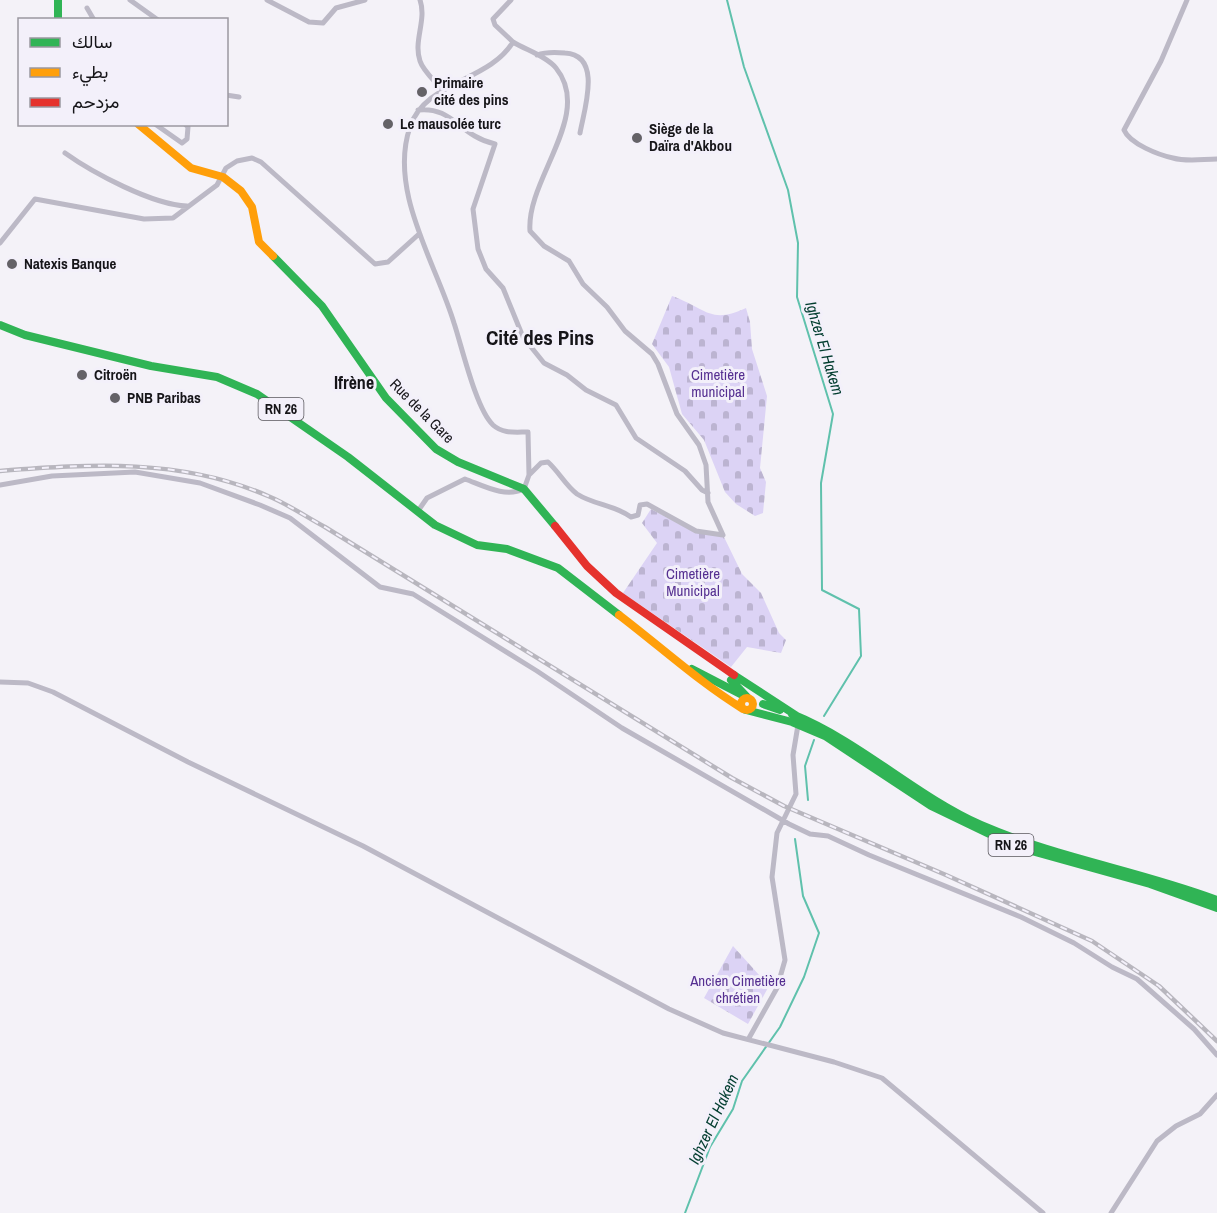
<svg xmlns="http://www.w3.org/2000/svg" width="1217" height="1213" viewBox="0 0 1217 1213" font-family="'Archivo Narrow',Vazirmatn,sans-serif">
<defs>
<pattern id="cemetery-stones" width="16" height="16" patternUnits="userSpaceOnUse" patternTransform="scale(1.5)"><rect width="16" height="16" fill="#dcd3f5"/><path d="M2 7V4a2 2 0 0 1 4 0v3zM10 15v-3a2 2 0 0 1 4 0v3z" fill="#bcb4d1"/></pattern>
</defs>
<rect width="100%" height="100%" fill="#f4f2f8"/>
<!-- cemetery -->
<path fill="url(#cemetery-stones)" d="M672,296C706,308 710,325 746,308L750,322L752,349L767,396L760,468L766,482L763,513L755,516L736,504L725,492L704,440L682,414L669,367L652,344Z
M651,509L694,532L724,537L742,574L761,593L779,633L786,640L781,653L747,647L731,667L623,593L657,543L642,523Z
M733,946L769,986L748,1024L704,998Z"/>
<g fill="none" stroke-linecap="round" stroke-linejoin="round">
<!-- stream -->
<path stroke="#5fc1ac" stroke-width="2" d="M727,0L744,67L788,190L798,243L797,297L833,414L821,483L822,590L859,609L861,656L824,716
M808,800L805,766L814,740
M685,1213L710,1147L733,1109L742,1081L780,1027L804,977L819,933L803,896L795,839"/>
<!-- street -->
<path stroke="#bcb9c6" stroke-width="5" d="M130,0L158,20
M267,0L309,22L323,23L336,8L365,0
M420,0C427,20 413,41 420,61C423,71 436,82 443,91
M1187,0L1161,61L1124,130C1130,144 1159,155 1173,158C1187,162 1203,159 1217,159
M87,8L94,20
M513,42C526,50 546,56 556,68C594,115 526,179 530,231L544,246L569,261L583,284L607,307L625,331L652,354L658,364L677,414L699,445L706,465L708,502L723,535L696,531L647,504L640,505L638,515L631,517C615,505 594,505 577,494C566,486 559,472 548,462L541,463L529,475
M537,55C545,52 555,52 565,53C603,55 584,110 580,133
M226,95L239,97
M418,110C453,106 459,136 495,144L473,209L478,249L486,269L503,288L523,337L544,363L567,375L586,390L616,405L636,438L685,471L702,490L708,493
M155,124L182,143L187,139L188,127L185,124
M65,153C93,173 153,205 187,206
M0,243L35,199L144,219L173,218L217,185L226,168L237,161L252,158L261,162L375,264L388,262L419,234
M0,485L52,476L135,472L200,483L260,505L290,518L380,587L413,594L537,671L622,728L789,824L810,834L828,836L869,855L1021,917L1074,943L1112,967L1137,979L1194,1029L1217,1055
M418,511L427,498L465,479C484,486 505,498 524,489L529,475L528,432C515,432 503,434 493,425C476,409 462,347 454,323C436,263 388,191 410,127C425,81 489,82 513,42L495,25L493,19L511,0
M0,682L28,683L53,692L188,762L363,846L669,1009L723,1033L834,1062L882,1078L1043,1213
M749,1038L777,988L785,960L772,877L777,833L796,794L793,755L798,725
M1111,1213L1157,1141L1176,1126L1200,1114L1217,1095"/>
<!-- fast -->
<path stroke="#30b455" stroke-width="8" d="M58,0V20
M273,256L322,306L386,398L436,449L458,462L524,489L555,526
M0,325L25,335L151,366L217,377L257,394L348,457L435,525L477,545L507,549L558,568L619,615
M692,669L746,697
M734,675L797,716
M731,680L747,697
M763,704L780,710
M746,710L792,722L825,736L931,806L1014,846L1150,884L1217,908
M792,714C861,742 914,795 981,825C1057,858 1140,871 1217,900"/>
<!-- slow -->
<path stroke="#ff9f0a" stroke-width="8" d="M138,124L191,168L223,177L241,191L252,207L259,242L273,256
M619,615C661,647 699,682 743,709
M741 704a6 6 0 1 1 12 0a6 6 0 1 1-12 0Z"/>
<!-- jam -->
<path stroke="#e5322d" stroke-width="8" d="M555,526L587,566L616,593L734,675"/>
<!-- rail casing -->
<g stroke="#b8b6be" stroke-width="4.5">
<path id="rail" d="M0,471C92,464 181,458 268,496C288,504 306,517 325,527L732,778L784,806L946,875L1092,941L1159,986L1217,1041"/>
</g>
<!-- rail -->
<use href="#rail" stroke="#f3f0fa" stroke-width="2" stroke-dasharray="7" stroke-linecap="butt"/>
</g>
<!-- markers -->
<g fill="#646267" stroke="#f3f0fa" stroke-width="2">
<circle cx="422" cy="92" r="6"/>
<circle cx="388" cy="124" r="6"/>
<circle cx="637" cy="138" r="6"/>
<circle cx="12" cy="264" r="6"/>
<circle cx="82" cy="375" r="6"/>
<circle cx="115" cy="398" r="6"/>
</g>
<g text-anchor="middle" stroke-width="6" stroke-linejoin="round" paint-order="stroke">
<!-- shield labels -->
<g fill="#f3f0fa" stroke="#58575c" stroke-width="1.5">
<rect x="258.5" y="398" width="45" height="22" rx="4.5"/>
<rect x="988.5" y="834" width="45" height="22" rx="4.5"/>
</g>
<g font-size="14" font-weight="bold" fill="#161519">
<text x="281" y="414">RN 26</text>
<text x="1011" y="850">RN 26</text>
</g>
<!-- poi labels -->
<g font-size="15" font-weight="bold" fill="#161519" stroke="#f3f0fa" text-anchor="start">
<text x="434" y="88">Primaire<tspan x="434" dy="17">cité des pins</tspan></text>
<text x="400" y="129">Le mausolée turc</text>
<text x="649" y="134">Siège de la<tspan x="649" dy="17">Daïra d'Akbou</tspan></text>
<text x="24" y="269">Natexis Banque</text>
<text x="94" y="380">Citroën</text>
<text x="127" y="403">PNB Paribas</text>
</g>
<!-- park labels -->
<g font-size="15" fill="#552f91" stroke="#f3f0fa">
<text x="718" y="380">Cimetière<tspan x="718" dy="17">municipal</tspan></text>
<text x="693" y="579">Cimetière<tspan x="693" dy="17">Municipal</tspan></text>
<text x="738" y="986">Ancien Cimetière<tspan x="738" dy="17">chrétien</tspan></text>
</g>
<!-- street labels -->
<g font-size="15" fill="#161519" stroke="#f3f0fa">
<text transform="translate(422 411) rotate(45)" y="5">Rue de la Gare</text>
</g>
<!-- water labels -->
<g font-size="16" font-style="italic" fill="#023d2f" stroke="#f3f0fa">
<text transform="translate(825 348) rotate(73)" y="6">Ighzer El Hakem</text>
<text transform="translate(713 1119) rotate(-65)" y="6">Ighzer El Hakem</text>
</g>
<!-- quarter labels -->
<g font-size="18" font-weight="bold" fill="#161519" stroke="#f3f0fa">
<text x="354" y="389">Ifrène</text>
</g>
<!-- district labels -->
<g font-size="21" font-weight="bold" fill="#161519" stroke="#f3f0fa">
<text x="540" y="345">Cité des Pins</text>
</g>
</g>
<!-- legend -->
<rect x="18" y="18" width="210" height="108" fill="#f3f0fa" stroke="#9b98a0" stroke-width="1.5"/>
<rect x="30" y="38" width="30" height="9" fill="#30b455" stroke="#9b98a0" stroke-width="1.5"/>
<text x="72" y="48" font-size="18" fill="#161519">سالك</text>
<rect x="30" y="68" width="30" height="9" fill="#ff9f0a" stroke="#9b98a0" stroke-width="1.5"/>
<text x="72" y="78" font-size="18" fill="#161519">بطيء</text>
<rect x="30" y="98" width="30" height="9" fill="#e5322d" stroke="#9b98a0" stroke-width="1.5"/>
<text x="72" y="108" font-size="18" fill="#161519">مزدحم</text>
</svg>
